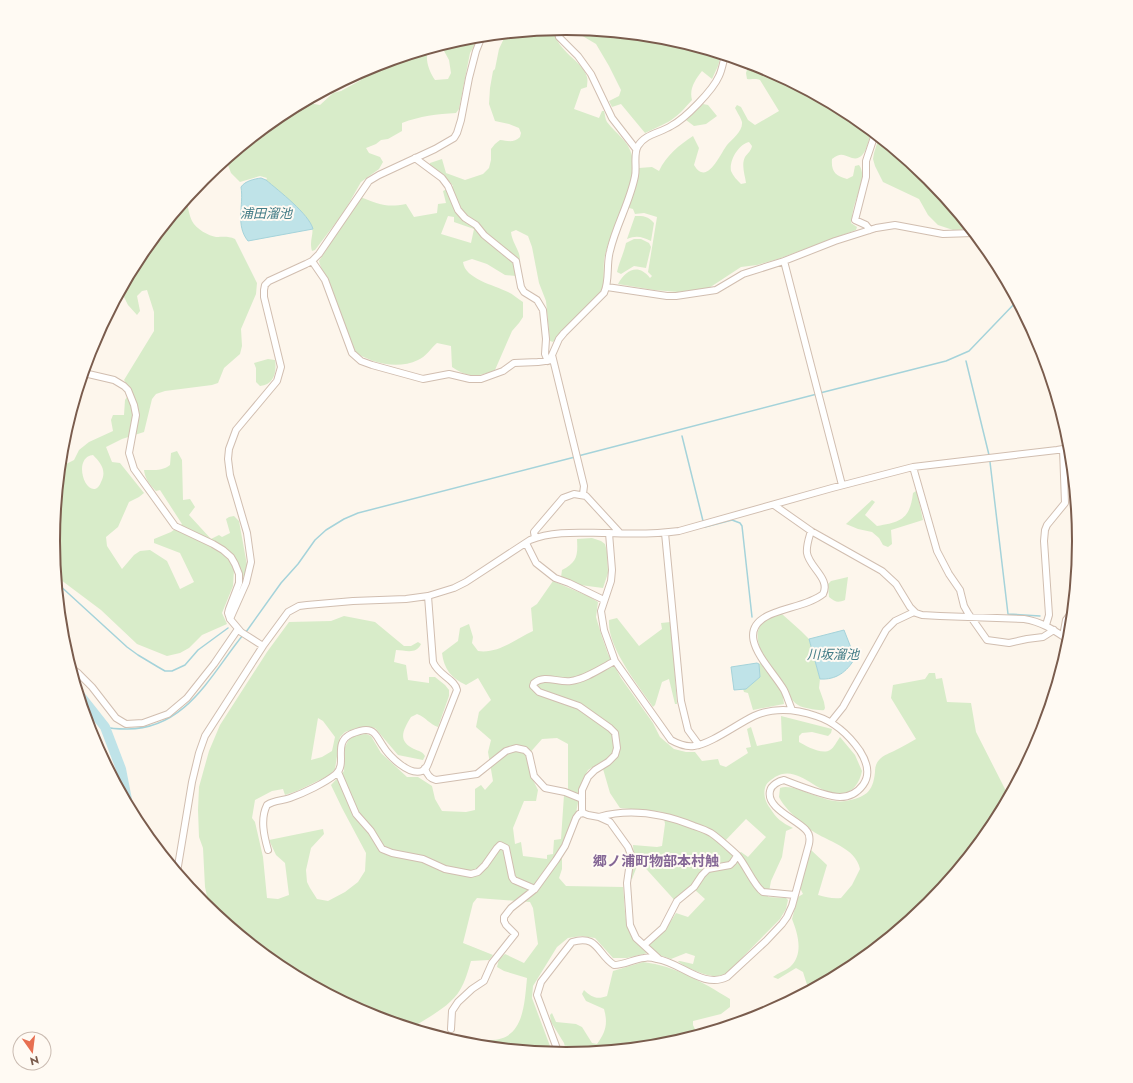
<svg xmlns="http://www.w3.org/2000/svg" width="1133" height="1083" viewBox="0 0 1133 1083" font-family="Jost,'Noto Sans JP',sans-serif">
<rect width="100%" height="100%" fill="#fdf6ec"/>
<!-- green -->
<path fill="#d8ecc9" fill-rule="evenodd" d="M569,28L667,38L721,54L718,66L712,79L702,71C695,80 689,89 692,100C685,108 677,117 668,122C661,126 653,129 645,133L621,104L612,107L609,101L619,96L621,90L609,66L596,44Z
M553,29C557,52 583,61 587,77C588,80 587,84 587,87L581,89L574,109L599,118L602,111H604C605,114 605,119 607,122C616,134 629,141 632,156C638,191 613,222 605,255C602,267 606,280 601,291L553,342L550,341L546,301L539,283L532,247L528,236L516,230L511,232C512,243 520,250 520,260C521,265 516,271 516,276L505,275L487,264L472,259L463,262C465,279 494,285 508,292C513,294 518,299 523,302V317L519,323L512,331L495,370C479,377 468,378 452,367L451,346L437,343C431,348 426,357 418,360C397,370 371,363 353,351C346,329 339,308 330,286C327,279 320,267 319,261L360,197C379,204 386,208 406,204L414,217L437,213L438,204L446,203L443,191L453,186L450,182L429,166L430,163L442,159L446,173L465,180L483,174L489,168L491,160V149L495,144L500,140C508,141 514,143 520,137L521,133L519,128L509,124L495,121L489,104L490,88L493,71L495,69L499,49L506,34ZM448,216L454,217V222L474,229L471,243L441,234Z
M479,37L470,53L459,109L456,113C437,114 420,116 402,123V131L388,139L381,140L376,144L366,148L369,153L380,157L383,162L379,169L361,182L344,212L315,250L312,251C309,240 314,235 312,227C310,216 276,189 266,180L267,178L260,176L240,182L231,173L226,160L265,128L268,130L274,120L281,114L308,100L314,104L320,105L333,93L341,91L361,80L358,73L370,67L467,38ZM437,48L443,49L449,60L451,73L448,79L435,80C430,73 426,63 427,54Z
M749,63L763,67L852,115L871,130C869,139 866,162 852,158C843,155 841,152 832,159C831,171 835,176 847,179L853,176L855,166L859,165C868,177 855,197 853,211C852,215 852,219 851,223L857,227L856,230L778,259L757,265L741,267L709,288L678,292L654,290L618,284C626,270 638,263 650,278L652,276L648,272L657,217L644,213L635,214L633,209L629,208L639,168L652,167L659,171C666,156 679,145 693,136L699,148L694,165C707,187 720,154 727,145C732,139 743,131 742,122C741,118 737,112 735,108L737,105L741,107L748,120L755,125L779,111L760,80C755,78 752,80 747,79L746,73ZM749,142L752,146C751,151 748,153 745,157C741,165 745,175 746,183L741,184C737,180 733,176 731,171C729,160 739,144 749,142Z
M703,104L708,105L717,116L706,124L694,126L686,120Z
M879,137L930,179L971,229L953,230L938,225L928,215L919,199L883,182L875,166L873,159L874,153Z
M186,199C188,206 189,215 192,221C196,229 209,236 216,237C224,237 228,236 235,239L257,283L256,294L241,329L242,346L240,354L224,368L218,383L212,385L165,391L156,394L152,399L144,432L122,439L106,447L112,462L120,463L144,493L139,497L129,502L118,527L106,537L107,546L122,569L134,555L140,551L150,550L167,561L180,589L194,582L180,553L154,543V539L171,532L182,524L160,490L156,491C150,485 145,479 144,470C153,470 163,471 170,465L171,453L177,451L182,460L183,500L190,499L195,507L189,515L211,539L219,535L222,537L230,533L226,519L229,517L234,516L239,521L247,565L246,576L242,577L241,568L234,570L233,586L222,613L227,624L202,635L189,648L180,653L167,656L137,644L101,610L57,577L53,541L60,467L74,460L79,450L89,442L113,431L111,420L113,415H124L125,400L131,391L124,380L154,331V312L147,290L142,291L137,296L140,311L137,315L128,305L121,291L140,256ZM93,455C101,463 107,471 101,482C100,485 98,488 95,489C83,491 74,457 93,455Z
M635,216C644,216 648,216 654,223L651,241C642,237 637,235 627,239Z
M634,239H641L649,243L651,247L646,268L634,266L621,274L617,272C619,262 624,253 626,243Z
M268,359L275,360C277,372 274,385 260,386L256,382V368L254,363Z
M916,491L917,492L923,520L891,530L892,544L888,547L883,545L879,538L872,532L858,529L846,524L872,500L875,502L865,515L877,526C901,522 910,519 913,493Z
M592,538L601,541L605,544L607,552L608,573L603,588L580,585L561,577L562,570C577,562 578,556 577,539Z
M848,577L845,600C838,603 835,602 829,597L828,584L831,581Z
M553,581L590,597L598,602L596,617L602,637L608,654L621,678L653,723L660,737L674,749L686,752H695L702,761L718,759L720,765L726,767L748,753L746,748L751,747L747,729L751,727L757,746L782,741L781,716L832,729L831,733L828,736L812,732L802,733L799,736V742C806,746 822,755 830,750C834,748 837,741 840,737L855,755L862,771C860,782 853,793 841,794C817,796 799,763 775,777C771,780 766,783 765,788C763,795 766,803 770,808C776,818 782,823 793,828L786,831L782,857L771,881L768,897L786,898L788,900L786,909L780,919L727,973C723,975 718,977 714,976C706,976 683,967 678,961H680L693,964L695,956L686,953L671,959L659,955L647,953L627,958H613L595,938L581,936L568,938L557,947L533,986L532,998L553,1054L476,1046L478,1039C523,1047 524,1010 527,978L504,971L497,967L499,959L505,954L524,963L538,944L533,908L530,902L477,898L473,903L463,943L493,955L489,960L471,961C468,971 465,982 460,990C451,1006 426,1019 411,1028L370,1016L281,968L210,910L205,887L203,848L199,837L198,810L199,787L209,751L220,725L267,652L289,622L331,621L344,616L375,622L404,646H411L418,642L421,644C416,655 405,650 396,650L394,662L406,665L408,680L429,683V677H435L445,685L449,690V696L438,727C429,724 427,718 417,714L411,717C403,730 397,741 414,749C419,751 423,752 425,756L423,760L398,755L375,728L368,727L357,728L345,732L340,737L335,769L330,775L297,791L285,795L283,789L272,791L255,800L252,818L255,822L263,857L267,898L278,899L289,895L285,863L276,855L269,840L323,829L324,834L311,848L306,870L307,882L310,888L317,899L328,901L345,892L358,882L365,871L366,853L342,808L331,785L344,771L345,747L349,739L357,735L366,734L371,736L381,753L407,777H418L432,786L435,799L442,811L466,812L475,810V789L481,785L485,790L493,781L488,752L491,740L476,727L479,712L491,700L478,678L466,685C451,678 444,669 442,653L458,641L460,628L469,624L473,637L472,643L478,651C498,654 516,639 533,631L531,608L537,604ZM318,718L323,721L335,737L332,751L322,757L311,760ZM557,738L568,744V796L564,795L561,839L554,840L553,854L547,855V859L523,856L521,842L515,844L513,828L524,801H536L538,790L534,782L527,756L542,739ZM601,762L610,793L620,808L663,812L665,824L662,846L657,847L633,845L634,860L630,878L632,879L639,861L678,904L695,890L705,899L688,917L676,913C666,929 659,938 642,948C622,931 626,911 623,887L566,886L559,878L562,869V846L576,813L582,781L588,770ZM746,819L766,837L748,857L741,852L734,857L723,843Z
M782,614L801,631L809,639L820,679L819,688L824,702L825,708L824,710C820,711 802,708 798,705C794,703 791,698 789,695L783,697L784,704L753,710L748,693L744,692L743,689H746L760,677L759,664L764,659C754,636 753,620 782,614Z
M617,618L639,646L662,629L661,623L671,622L677,704H675L669,679L662,682L655,705L653,707C638,685 607,647 609,620Z
M929,673H935L936,679L942,678L947,702L971,703L976,732L1006,791L1010,796L993,827L929,905L852,969L809,991L803,972L796,968L778,979L773,977C778,973 785,971 790,967C804,954 798,934 792,919L798,897L803,894L800,888L811,850L827,865L818,895C826,897 832,899 841,898L852,885L860,869C855,847 828,842 811,830C801,823 784,808 779,797L780,788C794,782 825,805 846,801C865,797 873,793 875,772C875,767 876,762 881,758C884,755 890,753 894,751C902,747 909,743 916,739L891,698L893,685L925,679Z
M643,962C676,966 702,982 730,999V1007L721,1014L693,1021V1025L698,1036L666,1045L567,1055L564,1043L551,1022L550,1015L552,1013L556,1022L576,1024L582,1027L592,1043L597,1044C606,1032 608,1023 604,1009L586,1001L582,994L584,990C591,997 597,1000 607,996L613,971Z"/>
<!-- water -->
<path fill="#bfe3e8" stroke="#a5d3da" d="M261,178L266,180C279,191 309,214 313,229L248,241C235,225 244,206 241,187C245,181 254,179 261,178Z
M844,630L855,658C847,672 836,680 820,679L809,639Z
M757,663L759,664L760,677L746,689L734,690L731,667Z"/>
<g fill="none" stroke-linecap="round" stroke-linejoin="round">
<!-- stream -->
<path stroke="#a5d3da" stroke-width="1.5" d="M966,361L989,455
M820,393L946,361L969,351L1017,301
M682,436L703,521
M578,456L817,394
M990,462L1008,614L1040,616
M705,527L732,520L740,523L742,526L752,617
M57,583L127,647L138,655L158,667L165,671H172L185,665L198,650L228,628
M246,632L281,583L298,564L315,540L326,530L344,519L358,513L575,457
M105,727C112,729 119,729 126,729C186,730 211,674 243,635"/>
<!-- river -->
<path stroke="#bfe3e8" stroke-width="10" d="M79,694L105,727L121,769L128,805"/>
<!-- minor casing -->
<g stroke="#d1beb0" stroke-width="8">
<path id="minor" d="M557,29L559,37L578,56L591,74L612,118L636,149
M415,158L442,178L448,186L458,210L465,218L476,225L484,235L516,261L521,287L524,292L537,300L543,310L546,339L545,354L548,361
M870,230L866,225L855,220L866,177V161L875,134
M312,261L325,280L352,353L361,361L372,365L423,379L449,374L470,379H481L503,371L514,363L538,362L552,360
M784,261L842,485
M607,287L667,296H676L716,290L743,274L784,261L835,241L876,228L895,225L943,234L974,233
M84,373L114,380L124,386L128,390L134,405L136,415L129,453L134,469L175,526L213,544L223,550L231,557L235,564L239,574V583L229,609L228,613L230,619L241,632L263,646
M913,467L937,551L949,574L960,590L964,606L968,613L987,640L1009,643L1027,639L1043,637L1054,630
M583,494L584,486L552,355L559,339L564,333L604,293C610,280 606,265 610,251C616,225 630,202 635,176C637,167 633,154 638,146C645,134 660,133 671,126C685,119 713,90 719,76C722,70 723,62 725,56
M774,505L811,531L882,571L896,584L910,607L916,613L922,615L940,616L1024,619C1043,622 1055,631 1070,641
M665,533L681,701L688,730L699,745
M535,538L534,532L563,498L574,494L586,496L620,533
M526,543L536,563L555,578L569,583L604,600
M230,619L246,583L251,562L247,533L230,475L228,459L229,449L236,430L277,381L281,367L264,297V290L265,285L269,281L306,264L312,261L319,254L369,181L379,175L435,149L454,138L457,133L461,120L469,78L476,51L482,36
M1046,625L1049,615L1044,541L1045,530L1047,525L1065,503L1063,449
M1063,636L1066,620L1073,611
M615,661C601,668 586,679 571,681C558,683 545,674 534,683L533,686L539,692L579,706L610,728L615,733L617,748L615,755L608,762L595,770L588,777L582,790V810L583,813L588,815L599,817L610,822L628,847L631,855L627,883L630,925L636,938L659,959
M71,668L78,673
M74,678L78,673L92,687L116,718L126,724L143,723L168,714L187,698L214,664L238,629
M792,710C789,703 787,696 784,690C770,666 728,630 774,613C788,607 811,604 823,594C831,579 809,567 807,553C806,546 809,538 811,531
M831,722L843,707L886,630L895,621L914,612
M425,768C427,775 430,779 436,780L477,774L506,751L516,748L525,750L529,754L534,776L545,788L565,792L582,799
M338,772L356,814L371,831L382,849L392,853L423,859L445,869L471,874L478,872L485,865L497,848L500,845L506,848L512,877L514,880L535,889
M599,817C630,808 664,814 694,826C700,828 706,830 711,833C720,839 729,848 737,855C746,865 754,886 763,892L795,895
M268,850C264,836 260,819 267,805C275,800 282,801 290,798C304,793 325,783 336,774C348,763 332,743 351,734C356,732 361,730 366,730C369,730 372,731 374,733C378,737 380,742 383,746C389,756 409,776 422,771C424,770 427,767 428,764L457,690C455,679 439,676 433,662L428,596
M177,872L192,782L199,753L205,736L263,646L288,612L299,606L307,605L353,601L406,599L428,596L454,588L466,582L530,540C554,530 583,533 608,533C631,534 656,534 679,531L832,488L913,467L1057,450L1063,449L1070,443
M644,945L663,928L677,901L694,887L702,875L708,869L730,865L733,862L737,856
M451,1029L452,1011L458,1002L472,989L484,981L492,963L515,934L506,925L504,921V917L511,908L535,889L556,860L565,846L576,818L579,814L583,813
M559,1054L537,995L541,982L572,942C598,934 597,954 614,965C624,965 634,959 644,958C648,957 653,958 657,959C680,962 703,989 727,977L766,941L782,924L787,917L792,906L809,844C810,839 810,834 806,830C796,819 766,808 770,791C771,785 779,781 784,780C797,785 827,797 840,797C849,797 857,793 863,785C871,774 867,762 860,751C849,735 835,722 816,716C796,709 774,707 754,716C737,724 711,744 694,746C686,747 678,744 671,740L615,661L604,630L601,611L611,581L612,570L609,533"/>
</g>
<!-- minor -->
<use href="#minor" stroke="#fff" stroke-width="6"/>
</g>
<g text-anchor="middle" stroke-width="4" stroke-linejoin="round" paint-order="stroke">
<!-- water labels -->
<g font-size="13" font-style="italic" fill="#437c86" stroke="#fffaf3">
<text x="266" y="218">浦田溜池</text>
<text x="833" y="659">川坂溜池</text>
</g>
<!-- quarter labels -->
<g font-size="14" font-weight="bold" fill="#846695" stroke="#fffaf3">
<text x="656" y="866">郷ノ浦町物部本村触</text>
</g>
</g>
<!-- crop -->
<path d="M0 0H1133V1083H0ZM60 541a506 506 0 1 1 1012 0a506 506 0 1 1-1012 0Z" fill="#fffaf3" fill-rule="evenodd"/>
<path fill="none" stroke="#7a5c4d" stroke-width="2" d="M60 541a506 506 0 1 1 1012 0a506 506 0 1 1-1012 0Z"/>
<!-- north arrow -->
<g transform="translate(32 1051) rotate(166)"><circle r="19" fill="#fffaf3" stroke="#cabbb1"/>
<path d="M0-3L7 15L0 10L-7 15Z" fill="#e76f51"/>
<text y="-6" font-size="11" font-weight="bold" text-anchor="middle" fill="#7a5c4d">N</text>
</g>
</svg>
